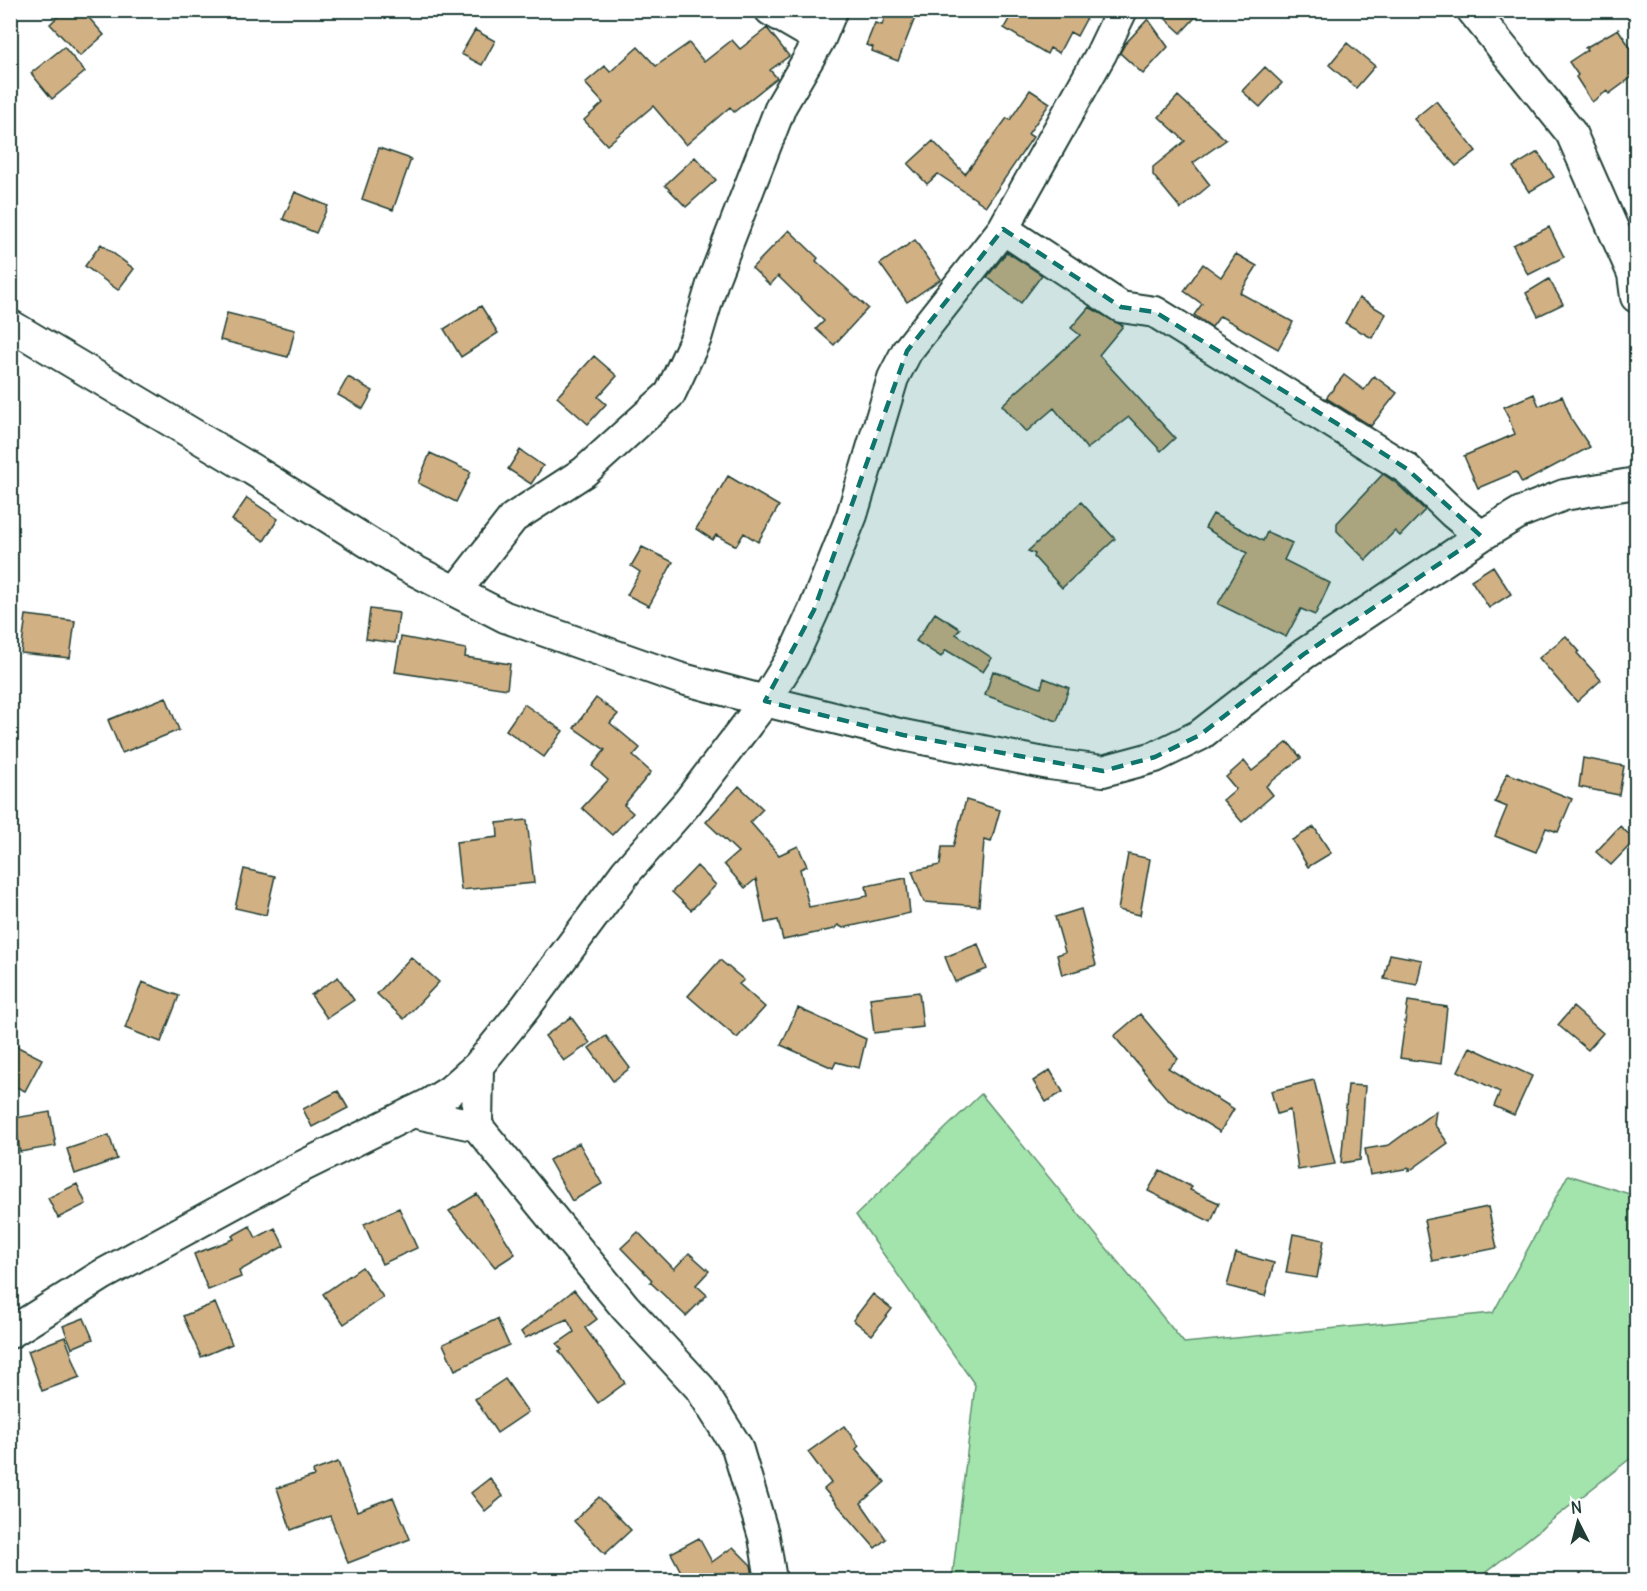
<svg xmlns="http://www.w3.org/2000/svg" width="1647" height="1591" viewBox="0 0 1647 1591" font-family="Delius,sans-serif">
<rect width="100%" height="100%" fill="#fff"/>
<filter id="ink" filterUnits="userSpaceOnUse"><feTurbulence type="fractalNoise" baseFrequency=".0167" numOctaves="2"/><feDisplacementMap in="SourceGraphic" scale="12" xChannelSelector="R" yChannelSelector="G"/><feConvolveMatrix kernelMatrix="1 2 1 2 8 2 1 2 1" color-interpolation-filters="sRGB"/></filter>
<g filter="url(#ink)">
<!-- green -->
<path fill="#a3e4ad" stroke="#619070" stroke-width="1.5" d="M981,1094L1184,1343L1493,1313L1568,1175L1636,1196V1454L1476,1580H952L975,1385L856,1215Z"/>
<!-- building -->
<path fill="#d1b084" stroke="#1f3d34" stroke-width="1.5" d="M65,10H82L104,35L80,56L50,24Z
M887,10H918L898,61L872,51L873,47L866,45L875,23L882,25Z
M1014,10H1091L1077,36L1070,32L1059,53L1050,48L1047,54L1004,28Z
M1156,10H1202L1181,33Z
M1148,19L1168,47L1143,74L1120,53L1125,44Z
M767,28L789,56L770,70L777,78L734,112L730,107L686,145L653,106L607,145L584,120L603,103L585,83L605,66L610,72L638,47L656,66L689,43L704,62L732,40L740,49Z
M1618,29L1636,56V74L1609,94L1607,91L1592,102L1576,77L1578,75L1569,62L1587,50L1585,48Z
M475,30L495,41L482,65L461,54Z
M1347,43L1375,66L1356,88L1329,65Z
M64,47L85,72L52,99L31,73Z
M1265,67L1282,83L1260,107L1242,91Z
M1030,90L1050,103L1028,134L1033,137L986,206L938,174L927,184L908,164L933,141L965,174L1007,118L1010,120Z
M1178,96L1226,140L1193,163L1210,185L1181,209L1153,175V167L1185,141L1159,117Z
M1436,101L1476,151L1456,166L1414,119Z
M379,148L411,159L393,210L362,199Z
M1538,152L1554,177L1529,192L1513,167Z
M695,157L716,180L686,207L665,185Z
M295,192L328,206L316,233L283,219Z
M1549,227L1564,257L1528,275L1513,245Z
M789,230L818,258L816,261L868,308L834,345L816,329L824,321L778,276L770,285L752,268Z
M915,240L941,279L907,302L880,264Z
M101,244L134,269L118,290L85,266Z
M1007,252L1042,275L1021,303L987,277Z
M1236,254L1257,266L1240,293L1293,322L1278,349L1220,316L1212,327L1194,315L1202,304L1184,291L1203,264L1221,277Z
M1549,279L1563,304L1538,316L1526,293Z
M1359,298L1386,314L1372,338L1345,323Z
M481,306L498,333L461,357L444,329Z
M1089,307L1123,326L1099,355L1175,438L1161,451L1129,417L1087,449L1054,408L1026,432L1002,405L1080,335L1071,328Z
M227,313L295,330L288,357L220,340Z
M594,356L617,376L598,397L606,404L588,424L557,397Z
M1344,375L1364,390L1374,376L1397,393L1371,426L1326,398Z
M348,377L373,391L363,409L338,395Z
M1534,394L1539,406L1562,396L1572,420L1590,447L1522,483L1516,472L1478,488L1464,456L1515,434L1504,407Z
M520,450L543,466L531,484L508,469Z
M430,453L471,472L456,502L418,483Z
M1383,474L1396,483L1425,510L1400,536L1395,531L1366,560L1337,531V523Z
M728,476L779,506L758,542L744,533L736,546L716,535L713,540L696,529Z
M247,498L278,519L264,541L232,520Z
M1081,502L1115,539L1062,588L1034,557L1035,554L1028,551Z
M1213,514L1263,541L1267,532L1292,543L1284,560L1330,583L1315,615L1301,609L1286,637L1218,604L1247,553L1205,528Z
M642,547L673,562L649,606L627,595L640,572L631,566Z
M1493,566L1511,594L1489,608L1471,580Z
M370,609L399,613L395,643L366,639Z
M935,613L960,629L956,634L992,658L983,672L946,650L941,657L916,641Z
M26,615L75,621L70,658L21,653Z
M1566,636L1579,651L1577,653L1601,680L1577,702L1539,658Z
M401,637L466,649L465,657L510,664L507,689L395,672Z
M993,671L1041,688L1044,678L1069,688L1057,721L985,695Z
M166,697L179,730L122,753L108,720Z
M596,698L618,714L610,723L640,748L633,756L651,772L624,805L633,813L612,835L582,808L608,780L592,766L605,750L574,728Z
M524,704L563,731L544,757L506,730Z
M1288,742L1301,758L1266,786L1273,795L1242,822L1223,800L1236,789L1226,777L1244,761L1252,771Z
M1583,758L1624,766L1619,795L1579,787Z
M1507,773L1572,799L1558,832L1546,828L1536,852L1495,836L1507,807L1495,802Z
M739,786L763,809L750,822L779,855L798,846L807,866L800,869L809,907L868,896L866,886L906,878L910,913L843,928L838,925L834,929L783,940L778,920L765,923L756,879L745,888L724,864L738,852L706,822Z
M966,800L1000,810L991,842L984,840L979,906L924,902L912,871L940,865L942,847H953Z
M527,820L534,883L461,890L456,842L498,837L497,823Z
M1620,826L1635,840L1611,865L1596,852Z
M1314,827L1331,853L1308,867L1292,840Z
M1128,854L1150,859L1140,915L1118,910Z
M697,866L716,885L691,910L672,892Z
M244,869L275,876L266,915L235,908Z
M1081,909L1096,965L1062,975L1057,955L1065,952L1055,917Z
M978,944L987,969L955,982L945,957Z
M1390,954L1422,960L1417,985L1384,979Z
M411,957L439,982L404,1019L377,994Z
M720,960L744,980L739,984L765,1007L737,1038L688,996Z
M338,977L354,1000L327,1018L311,995Z
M142,982L179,996L161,1042L125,1028Z
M919,992L923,1027L874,1033L870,998Z
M1408,1001L1447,1007L1441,1064L1400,1058Z
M1573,1007L1603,1033L1588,1050L1558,1025Z
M798,1008L866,1039L859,1068L836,1062L833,1068L781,1045Z
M1140,1014L1178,1059L1168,1068L1234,1109L1220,1132L1168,1100L1114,1036Z
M571,1017L590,1043L564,1061L545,1036Z
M606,1036L630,1068L613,1081L589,1048Z
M10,1043L42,1059L25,1091L10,1084Z
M1470,1047L1532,1076L1514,1115L1494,1106L1500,1092L1458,1071Z
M1050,1070L1063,1092L1046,1102L1033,1081Z
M1314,1080L1335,1164L1298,1170L1290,1110L1277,1114L1271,1091Z
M1348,1085L1365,1086L1360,1160L1341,1163Z
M338,1091L348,1108L312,1127L303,1109Z
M1436,1111L1434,1124L1448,1143L1408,1172L1410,1168L1370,1175L1365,1149L1389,1145Z
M50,1112L56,1146L20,1152L15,1118Z
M109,1135L117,1159L75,1174L67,1149Z
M579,1143L602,1184L572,1201L549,1160Z
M1160,1170L1192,1187L1190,1190L1219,1203L1211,1222L1148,1191Z
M77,1184L86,1204L58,1218L48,1198Z
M477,1194L515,1254L495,1267L449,1211Z
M1488,1207L1497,1248L1432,1261L1424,1220Z
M399,1208L417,1248L382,1264L364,1224Z
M250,1226L256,1238L275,1228L284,1246L239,1271L241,1277L208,1290L194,1254L234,1239L232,1236Z
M638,1232L674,1269L689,1253L709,1271L696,1285L707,1295L686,1316L650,1282L652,1280L621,1248Z
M1293,1234L1324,1240L1317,1278L1286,1273Z
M1236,1253L1274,1263L1265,1296L1227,1286Z
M362,1267L383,1297L344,1324L323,1294Z
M574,1290L597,1319L585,1328L625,1383L598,1403L559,1351L562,1350L557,1344L574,1332L567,1319L525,1338L521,1332Z
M873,1294L892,1309L872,1335L853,1320Z
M215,1303L232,1344L201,1357L183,1316Z
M84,1318L93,1339L72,1348L63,1326Z
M497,1319L509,1345L455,1370L443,1344Z
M65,1337L80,1377L42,1391L28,1351Z
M505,1379L528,1412L497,1433L475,1399Z
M844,1426L859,1446L856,1449L885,1482L861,1503L886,1539L875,1548L824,1489L831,1483L808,1452Z
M338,1462L357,1511L393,1497L410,1539L348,1563L330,1516L291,1530L277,1488L314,1476L313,1471Z
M490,1478L503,1496L485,1511L471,1493Z
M599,1497L631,1530L605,1554L574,1521Z
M699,1538L712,1562L733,1547L751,1565L754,1581H686L671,1553Z"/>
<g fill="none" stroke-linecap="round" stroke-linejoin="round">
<!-- minor casing -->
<g stroke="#1f3d34" stroke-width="34">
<path id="minor" d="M770,10L820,39
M1472,10L1571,133L1633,274L1636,297
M1003,229L1121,307L1155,312L1407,469L1453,513L1481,536
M10,325L253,470L406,566L505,617L679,678L765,701L903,735L1049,764L1103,771L1155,757L1200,735L1304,654L1481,536L1521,512L1564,495L1636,483
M456,591L513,518L584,472L670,394L696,338L713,281L781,106L820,39L832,10
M412,1112L477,1126L625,1307L700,1388L737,1447L764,1537L771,1580
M477,1126L478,1066
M10,1333L102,1275L295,1170L429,1104L450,1091L478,1066L525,1008L626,872L687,803L765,701L793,656L814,610L852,515L893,378L907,351L1003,229L1101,54L1122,10"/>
</g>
<!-- minor -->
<use href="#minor" stroke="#fff" stroke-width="30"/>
</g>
</g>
<!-- marked area -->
<path fill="#0f766e" fill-opacity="0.2" stroke="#0f766e" stroke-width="4.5" stroke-dasharray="12 8" stroke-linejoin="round" d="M1003,229L1121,307L1155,312L1336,423L1407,469L1481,536L1304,654L1200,735L1155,757L1103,771L903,735L765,701L814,610L907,351Z"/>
<!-- margin -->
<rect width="1647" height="1591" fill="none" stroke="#fff" stroke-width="36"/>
<rect x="18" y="18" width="1611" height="1555" fill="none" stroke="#1f3d34" stroke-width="2" filter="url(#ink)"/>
<!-- north arrow -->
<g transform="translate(1578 1522) rotate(354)" stroke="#ffffff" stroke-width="4.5" paint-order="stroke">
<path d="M0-4.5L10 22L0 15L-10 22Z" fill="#1f3d34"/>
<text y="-9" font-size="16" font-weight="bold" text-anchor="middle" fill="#1f3d34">N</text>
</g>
</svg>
